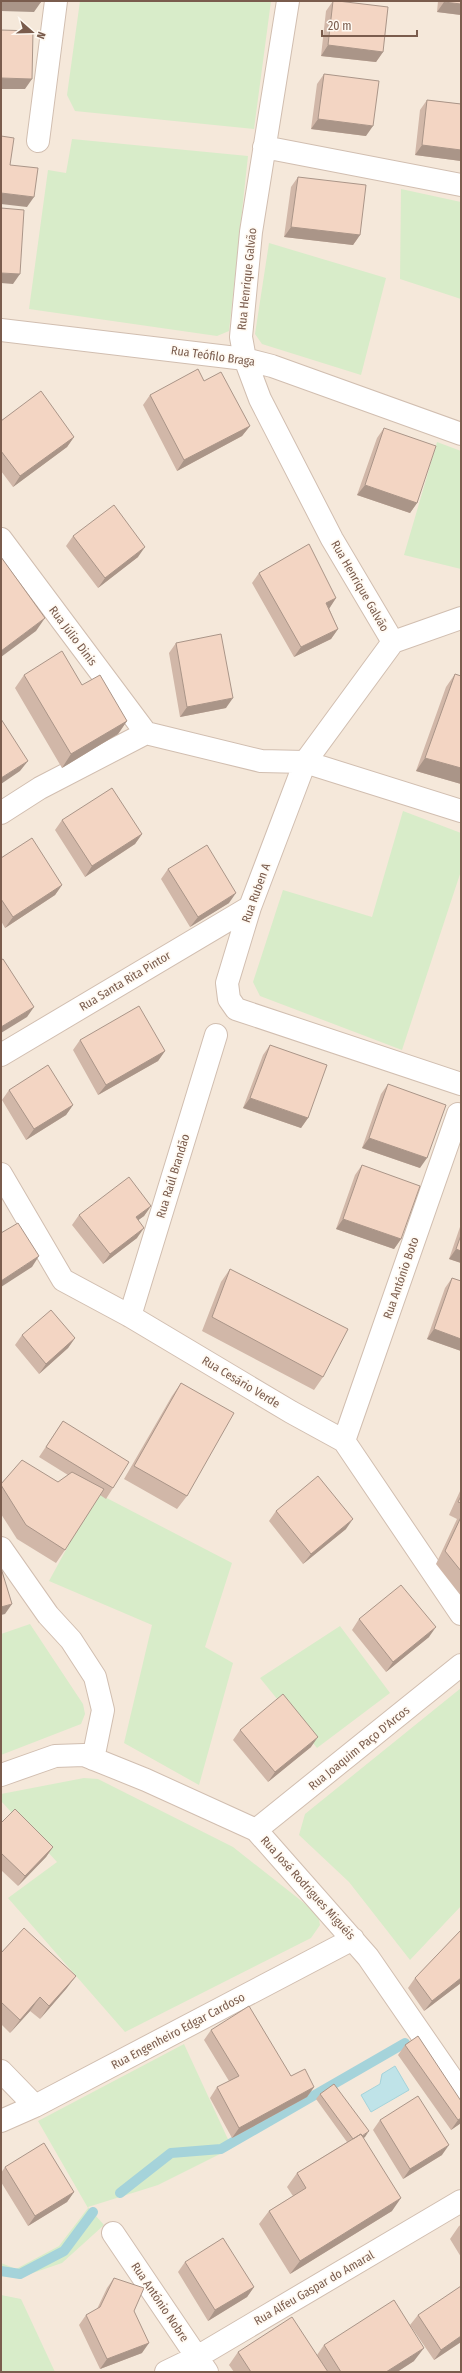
<svg xmlns="http://www.w3.org/2000/svg" width="462" height="2373" viewBox="0 0 462 2373" font-family="'Fira Sans Condensed',sans-serif">
<rect width="100%" height="100%" fill="#fdf6ec"/>
<!-- residential -->
<path fill="#f5e8da" d="M1,1H461V2372H1Z"/>
<!-- green -->
<path fill="#d8ecc9" d="M80,1H271L254,129L75,111L67,95Z
M72,139L248,156L229,331L217,336L29,309L48,170L66,173Z
M401,189L461,202V299L400,279Z
M269,243L386,278L361,375L262,344L255,334Z
M437,442L461,451V569L404,555Z
M403,811L461,833V871L402,1050L260,996L253,982L283,890L372,917Z
M97,1493L232,1563L205,1647L233,1663L199,1785L124,1743L152,1625L49,1581Z
M30,1624L83,1704L85,1714L81,1724L1,1755V1634Z
M340,1626L390,1693L317,1748L260,1678Z
M461,1688V1906L410,1960L349,1882L299,1835L305,1814Z
M84,1778L98,1779L233,1847L318,1914L320,1925L311,1938L125,2032L8,1898L57,1862L1,1801V1794Z
M184,2044L232,2148L158,2185L88,2207L104,2225L62,2263L21,2277L1,2276V2263L16,2269L59,2246L88,2208L38,2121Z
M1,2295L21,2299L55,2372H1Z"/>
<!-- water -->
<path fill="#bfe3e8" stroke="#a5d3da" d="M395,2066L409,2090L371,2112L361,2095L380,2084L382,2074Z"/>
<g fill="none" stroke-linecap="round" stroke-linejoin="round">
<!-- stream -->
<path stroke="#a5d3da" stroke-width="10" d="M120,2193L171,2153L221,2149L405,2043
M1,2271L20,2274L64,2251L93,2212"/>
<!-- street casing -->
<g stroke="#d1beb0" stroke-width="24">
<path id="street" d="M288,1L251,232L241,337L245,359L260,399L332,539L393,642
M38,141L56,1
M264,147L461,185
M1,330L245,359L272,366L461,434
M1,539L146,733
M461,618L393,642L305,762L250,907L227,983L229,999L236,1009L461,1084
M1,813L40,788L146,733L261,761L305,762L461,811
M1,1055L250,907
M1,1174L63,1280L130,1316L291,1412L344,1441L461,1614
M130,1316L216,1035
M344,1441L458,1114
M1,1548L48,1615L71,1640L95,1677L103,1710L93,1759
M1,1775L55,1756L84,1755L146,1780L256,1830L368,1957L461,2092
M256,1830L461,1665
M1,2071L35,2106
M1,2121L35,2106L353,1939
M113,2233L207,2372
M166,2372L197,2357L461,2201"/>
</g>
<!-- street -->
<use href="#street" stroke="#fff" stroke-width="22"/>
</g>
<!-- wall -->
<path fill="#d1b7a8" d="M333,1H338L383,52L376,62L321,56L326,11Z
M438,1H461V15L437,12Z
M324,74L366,136L311,129L317,84Z
M427,100L461,104V161L415,155L420,110Z
M298,177L360,235L353,245L284,237L291,187Z
M150,395L250,426L242,436L177,471L143,405Z
M1,421L74,437L67,447L13,487L1,471Z
M384,428L417,503L410,513L357,495L377,438Z
M73,536L138,557L98,588L66,546Z
M259,573L336,598L329,608L338,629L331,639L294,657L252,583Z
M176,643L226,708L180,717L169,653Z
M455,674L461,784L416,771L446,687Z
M24,675L82,685L127,721L118,734L62,768L15,688Z
M62,820L142,834L135,844L85,877L55,830Z
M1,858L62,885L55,895L5,928L1,921Z
M168,869L229,903L190,927L161,879Z
M80,1040L165,1051L158,1061L98,1095L73,1050Z
M270,1045L308,1118L301,1128L243,1108L263,1055Z
M388,1084L420,1168L362,1148L381,1094Z
M9,1090L73,1105L66,1115L26,1140L2,1100Z
M362,1165L401,1239L394,1249L336,1229L355,1175Z
M151,1206L144,1216L138,1220L137,1238L103,1264L72,1225L79,1215Z
M461,1224V1263L449,1259Z
M230,1269L323,1377L314,1390L202,1331L221,1282Z
M452,1278L461,1281V1351L427,1339L445,1288Z
M22,1335L75,1338L68,1348L39,1374L15,1345Z
M181,1383L187,1496L177,1509L124,1479L172,1396Z
M63,1421L113,1488L106,1499L100,1495L65,1550L56,1563L17,1539L1,1514V1484L58,1482L68,1475L39,1457Z
M461,1489V1596L436,1564L457,1519L449,1515Z
M276,1511L346,1529L303,1564L269,1521Z
M359,1619L429,1637L386,1672L352,1630Z
M240,1730L311,1747L268,1782L233,1740Z
M1,1823L53,1847L46,1857L18,1886L1,1870Z
M461,1930V1983L424,2011L408,1988L415,1978Z
M1,1953L76,1976L66,1989L40,2019L30,2011L10,2033L1,2024Z
M211,2030L291,2076L314,2087L307,2097L232,2138L210,2098L217,2087L229,2081L204,2040Z
M405,2045L461,2123L451,2130L398,2055Z
M320,2094L365,2137L363,2138L392,2211L290,2274L259,2224L269,2211L293,2196L287,2187L297,2173L347,2142L316,2099Z
M380,2120L442,2155L403,2179L373,2130Z
M5,2167L74,2192L67,2202L28,2226L1,2182V2173Z
M461,2225V2257L450,2239L459,2226Z
M185,2262L254,2287L247,2297L208,2321L178,2272Z
M114,2278L142,2353L100,2369L79,2325L86,2315L97,2309L107,2288Z
M418,2315L461,2342L434,2360L410,2325Z
M324,2345L414,2361L397,2372H234L229,2365L238,2352L317,2355Z"/>
<!-- shaded-wall -->
<path fill="#aa9588" d="M1,1L41,2L34,12L1,11Z
M444,2L461,4V15L437,12Z
M328,45L383,52L376,62L321,56Z
M1,78L32,79L25,89H1Z
M318,119L373,126L366,136L311,129Z
M422,145L461,150V161L415,155Z
M1,193L34,197L27,207L1,204Z
M291,227L360,235L353,245L284,237Z
M1,273L20,274L13,284L1,283Z
M250,426L242,436L177,471L184,460Z
M74,437L67,447L13,487L20,476Z
M365,485L417,503L410,513L357,495Z
M145,547L138,557L98,588L105,578Z
M336,598L329,609L326,603Z
M45,618L36,631L1,657V651Z
M338,629L331,639L294,657L301,647Z
M233,698L226,708L180,717L187,707Z
M127,721L118,734L62,768L71,754Z
M425,758L461,768V784L416,771Z
M28,761L20,771L1,784V778Z
M142,834L135,844L85,877L92,866Z
M62,885L55,895L5,928L13,917Z
M236,893L229,903L190,927L198,917Z
M34,1007L27,1017L1,1033V1027Z
M165,1051L158,1061L98,1095L106,1085Z
M250,1098L308,1118L301,1128L243,1108Z
M73,1105L66,1115L26,1140L34,1129Z
M369,1138L427,1158L420,1168L362,1148Z
M151,1206L144,1216L129,1227L136,1217Z
M343,1219L401,1239L394,1249L336,1229Z
M144,1228L137,1238L103,1264L110,1254Z
M456,1249L461,1251V1263L449,1259Z
M39,1256L32,1267L1,1287V1281Z
M434,1329L461,1339V1351L427,1339Z
M75,1338L68,1348L39,1374L46,1364Z
M353,1519L346,1529L303,1564L311,1554Z
M12,1604L5,1614L1,1615V1607Z
M436,1627L429,1637L386,1672L393,1662Z
M318,1737L311,1747L268,1782L275,1772Z
M53,1847L46,1857L18,1886L25,1876Z
M76,1976L66,1989L40,2019L49,2006Z
M461,1978V1983L424,2011L432,2001Z
M40,1997L30,2011L10,2033L20,2020Z
M314,2087L307,2097L232,2138L239,2128Z
M461,2118V2123L451,2130L458,2120Z
M369,2131L365,2137L351,2147L355,2142Z
M449,2145L442,2155L403,2179L410,2169Z
M74,2192L67,2202L28,2226L35,2216Z
M401,2198L392,2211L290,2274L300,2261Z
M254,2287L247,2297L208,2321L215,2310Z
M461,2336V2342L434,2360L441,2350Z
M149,2343L142,2353L100,2369L107,2359Z
M424,2348L414,2361L397,2372H386Z"/>
<!-- building -->
<path fill="#f3d5c3" stroke="#aa9588" d="M1,1H41V2Z
M333,1H338L388,7L383,52L328,45Z
M444,1H461V4L444,2Z
M1,30L33,31L32,79L1,78Z
M324,74L379,81L373,126L318,119Z
M427,100L461,104V150L422,145Z
M1,136L14,138L10,165L38,168L34,197L1,193Z
M298,177L366,185L360,235L291,227Z
M1,208L24,210L20,274L1,273Z
M198,369L204,381L221,372L250,426L184,460L150,395Z
M41,391L74,437L20,476L1,451V421Z
M384,428L436,446L417,503L365,485Z
M114,505L145,547L105,578L73,536Z
M309,544L336,598L326,603L338,629L301,647L259,573Z
M1,557L45,618L1,651Z
M221,634L233,698L187,707L176,643Z
M62,651L82,685L100,675L127,721L71,754L24,675Z
M455,674L461,676V768L425,758Z
M1,719L28,761L1,778Z
M112,788L142,834L92,866L62,820Z
M32,838L62,885L13,917L1,899V858Z
M207,845L236,893L198,917L168,869Z
M3,959L34,1007L1,1027V960Z
M139,1006L165,1051L106,1085L80,1040Z
M270,1045L327,1065L308,1118L250,1098Z
M48,1065L73,1105L34,1129L9,1090Z
M388,1084L446,1105L427,1158L369,1138Z
M362,1165L420,1186L401,1239L343,1219Z
M129,1177L151,1206L136,1217L144,1228L110,1254L79,1215Z
M18,1223L39,1256L1,1281V1233Z
M461,1235V1251L456,1249Z
M230,1269L348,1329L323,1377L212,1317Z
M452,1278L461,1281V1339L434,1329Z
M51,1310L75,1338L46,1364L22,1335Z
M181,1383L234,1413L187,1496L134,1466Z
M63,1421L129,1462L113,1488L46,1447Z
M22,1460L58,1482L72,1472L104,1489L65,1550L26,1525L1,1485V1484Z
M318,1476L353,1519L311,1554L276,1511Z
M461,1496V1503L458,1502Z
M461,1517V1571L445,1551Z
M1,1568L12,1604L1,1607Z
M401,1585L436,1627L393,1662L359,1619Z
M283,1694L318,1737L275,1772L240,1730Z
M15,1809L53,1847L25,1876L1,1853V1823Z
M24,1928L76,1976L49,2006L40,1997L20,2020L1,2002V1953Z
M461,1930V1978L432,2001L415,1978Z
M249,2006L291,2076L305,2069L314,2087L239,2128L217,2087L239,2076L211,2030Z
M418,2036L461,2101V2118L458,2120L405,2045Z
M334,2084L369,2131L362,2136L361,2134L353,2139L320,2094Z
M418,2096L449,2145L410,2169L380,2120Z
M361,2134L401,2198L300,2261L269,2211L306,2188L297,2173Z
M44,2143L74,2192L35,2216L5,2167Z
M223,2238L254,2287L215,2310L185,2262Z
M114,2278L144,2288L134,2311L149,2343L107,2359L86,2315L100,2307Z
M461,2286V2336L441,2350L418,2315Z
M394,2300L424,2348L386,2372H341L324,2345Z
M292,2317L328,2372H251L238,2352Z"/>
<g text-anchor="middle" stroke-width="3.5" stroke-linejoin="round" paint-order="stroke">
<!-- street labels -->
<g font-size="12" fill="#7a5c4d" stroke="#fffaf3">
<text transform="translate(247 279) rotate(-84)" y="4">Rua Henrique Galvão</text>
<text transform="translate(213 356) rotate(8)" y="4">Rua Teófilo Braga</text>
<text transform="translate(360 586) rotate(60)" y="4">Rua Henrique Galvão</text>
<text transform="translate(73 636) rotate(53)" y="4">Rua Júlio Dinis</text>
<text transform="translate(256 893) rotate(-70)" y="4">Rua Ruben A</text>
<text transform="translate(125 981) rotate(-31)" y="4">Rua Santa Rita Pintor</text>
<text transform="translate(173 1176) rotate(-73)" y="4">Rua Raúl Brandão</text>
<text transform="translate(401 1278) rotate(-71)" y="4">Rua António Boto</text>
<text transform="translate(241 1382) rotate(31)" y="4">Rua Cesário Verde</text>
<text transform="translate(359 1748) rotate(-39)" y="4">Rua Joaquim Paço D'Arcos</text>
<text transform="translate(308 1888) rotate(48)" y="4">Rua José Rodrigues Miguéis</text>
<text transform="translate(178 2031) rotate(-28)" y="4">Rua Engenheiro Edgar Cardoso</text>
<text transform="translate(314 2288) rotate(-30)" y="4">Rua Alfeu Gaspar do Amaral</text>
<text transform="translate(160 2302) rotate(56)" y="4">Rua António Nobre</text>
</g>
</g>
<!-- border -->
<rect width="462" height="2373" fill="none" stroke="#7a5c4d" stroke-width="4"/>
<!-- north arrow -->
<g transform="translate(32 32) rotate(110)" stroke="#fffaf3" stroke-width="3" paint-order="stroke">
<path d="M0-3L7 15L0 10L-7 15Z" fill="#7a5c4d"/>
<text y="-6" font-size="11" font-weight="bold" text-anchor="middle" fill="#7a5c4d">N</text>
</g>
<!-- scale -->
<path d="M322 30v6h95v-6" fill="none" stroke="#7a5c4d" stroke-width="2"/>
<text x="328" y="30" font-size="12" fill="#7a5c4d" stroke="#fffaf3" stroke-width="3" paint-order="stroke">20 m</text>
</svg>
